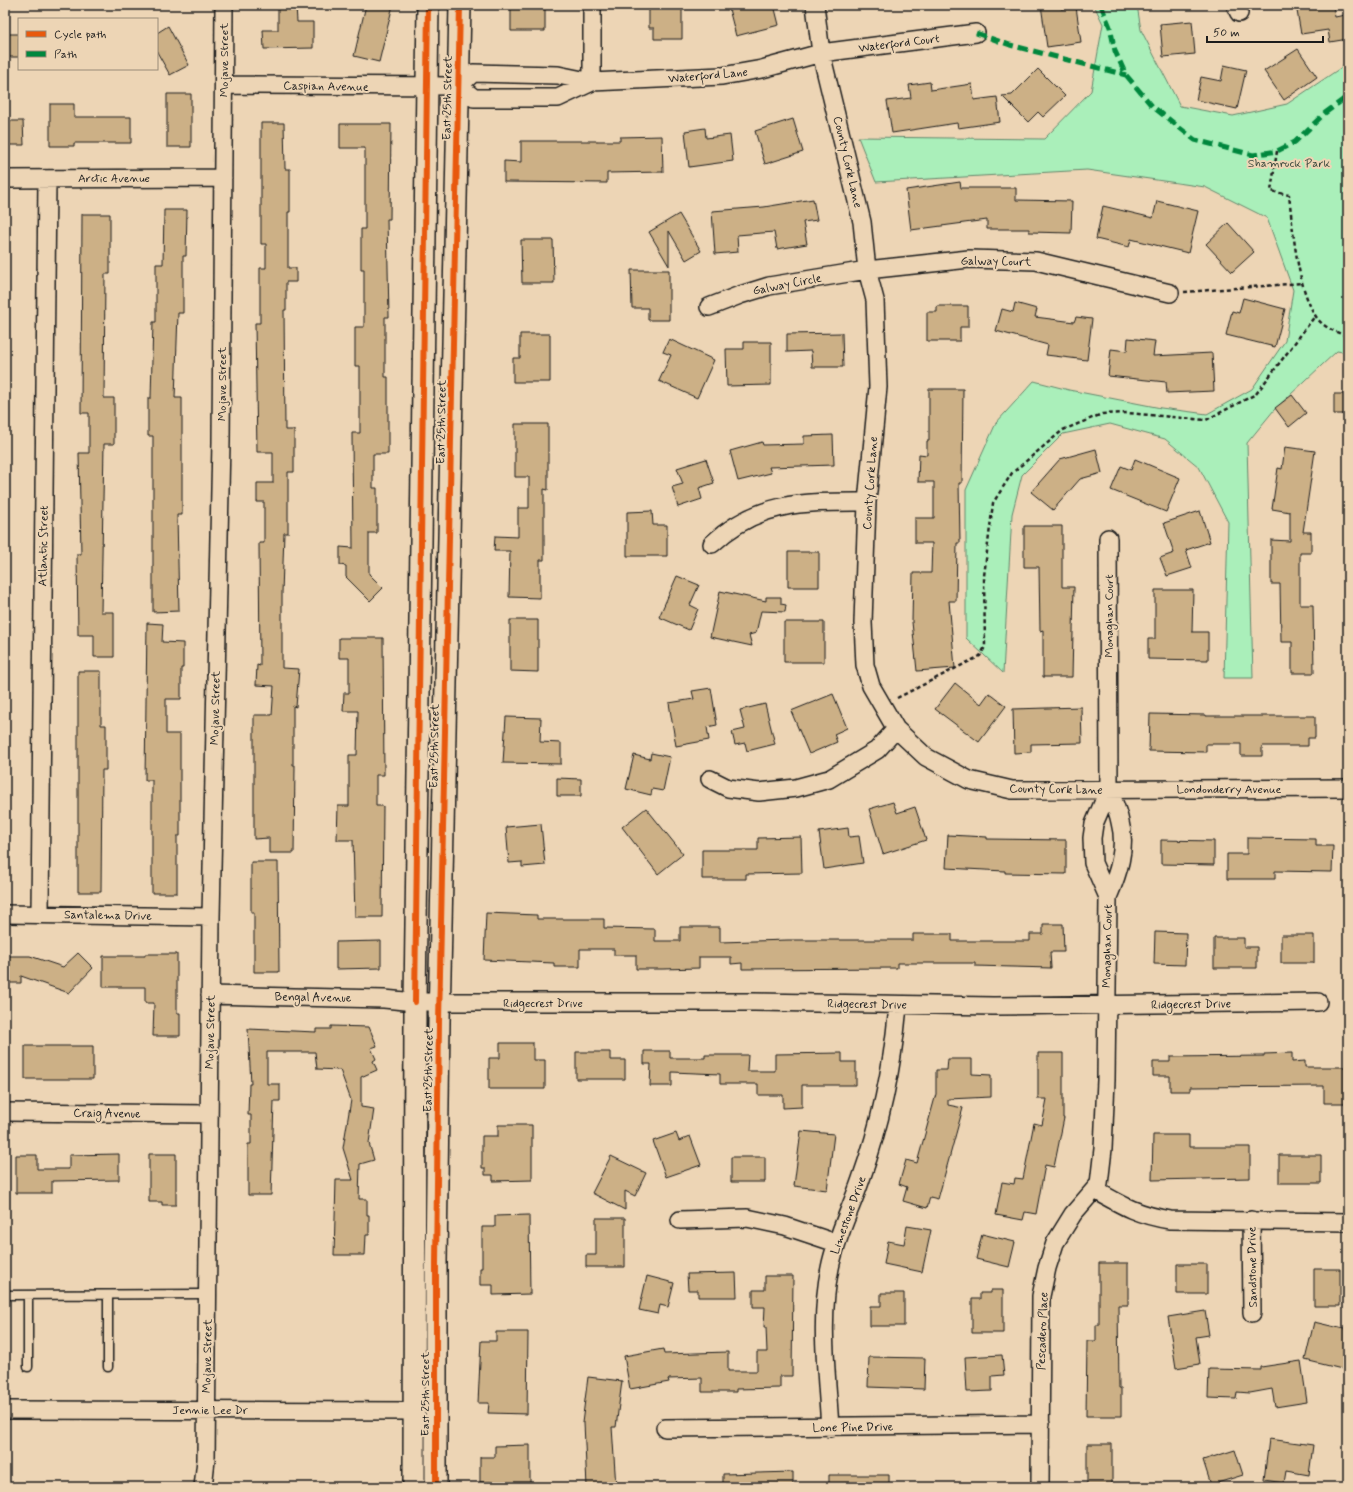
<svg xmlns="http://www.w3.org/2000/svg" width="1353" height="1492" viewBox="0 0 1353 1492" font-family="Mynerve,sans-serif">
<rect width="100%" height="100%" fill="#edd5b5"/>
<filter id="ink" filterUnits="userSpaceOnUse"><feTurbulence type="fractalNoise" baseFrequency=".025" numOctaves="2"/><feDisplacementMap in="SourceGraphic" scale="8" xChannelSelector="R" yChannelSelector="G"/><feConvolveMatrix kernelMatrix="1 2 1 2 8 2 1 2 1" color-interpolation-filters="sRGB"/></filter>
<g filter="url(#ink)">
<!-- green -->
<path fill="#aaefba" stroke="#63866b" d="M1094,5H1137L1141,30L1180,106L1233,116L1287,104L1342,67L1348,54V353L1337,351L1274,410L1247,443L1253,678H1224L1228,522L1199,467L1165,439L1110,424L1063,434L1022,475L1012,514L1003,673L966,638V490L996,423L1034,381L1069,390L1161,408L1207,414L1252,389L1285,341L1293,290L1267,218L1205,187L1087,170L876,182L858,137L1044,139L1091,91L1103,24Z"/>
<!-- building -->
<path fill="#ccb086" stroke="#1c1c1c" d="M278,5H296L297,22H313V48L264,49L263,30H278Z
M366,5H393L379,62L354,56Z
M511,5H545V31H511Z
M649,5H668V8H682V39H654V28H649Z
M728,5H774L779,25L736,36Z
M1041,5H1060L1061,9L1076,7L1081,42L1047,47Z
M1296,5H1333L1335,17L1345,15L1348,39L1330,42L1328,30L1301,34Z
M1192,21L1195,54L1163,57L1160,24Z
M168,26L189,65L170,75L157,52V33Z
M5,34H19V57H5Z
M1298,49L1317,77L1284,100L1264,71Z
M1224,65L1246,70L1237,109L1196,100L1201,77L1221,81Z
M1038,69L1065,96L1043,117L1038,112L1028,122L1002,96L1012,95Z
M930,82L931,90L972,84L974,100L997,97L1000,122L958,128L957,123L892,133L887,101L911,98L909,85Z
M167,94H191V147H167Z
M50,104H74V117H131V143H74V146H50Z
M793,119L803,152L765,164L755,131Z
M5,121H23L24,145H5Z
M261,123H284L285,169H290V212H288V268H296V282H286V310H284L285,430H294V472H288V533H284L282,593V668L299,669L296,707L293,706V765H295L294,853H269V838L254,839V715H272L274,686L256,685L257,665L260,666L259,543H264V502H257V483H273V452H257L255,323H260V268H266V244H261Z
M340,124H391L390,219H387L389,317H385V377H388V454H373V488H377V533H369V574L383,588L370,601L346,577V566L340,565V547L353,548L352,433H360V366H355V327H364V269H361V229H365V148H340Z
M705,128L706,138L730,135L733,161L689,167L685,131Z
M662,136L663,172L607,173V183L504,182V161L521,162V141H620V137Z
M960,182L961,188H1016V200L1072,201L1071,233L1029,232V229H987V220L911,230L906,190Z
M813,199L817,220L803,222L807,244L777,249L774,232L737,235L738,252L715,254L712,211L764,207Z
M1157,201L1198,211L1188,253L1131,239L1129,247L1096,239L1103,206L1153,218Z
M164,210H187L186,256H183V313H178L175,398H182V515H177L179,611L153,612V436H148V398H151L153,322H156V264H163Z
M82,214H110V274H105L104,398H114V444H104L101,612H114V657H94V635H78L77,554H81L79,453H89V413H81Z
M679,214L701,251L686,260L669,231V266L649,232Z
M1228,223L1254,252L1232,272L1206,244Z
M521,240H553L554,283H522Z
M631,270H669V320H648V308H632Z
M1243,298L1285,309L1275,347L1226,335L1232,311L1239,313Z
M1015,303L1037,309L1035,317L1074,322L1076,317L1092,319L1087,360L1046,355L1048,345L996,331L1002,309L1013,312Z
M937,306H968V327H960V341H927V312H937Z
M842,333L843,367H812L811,351L787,352V334Z
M520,334H550V382H513V358H520Z
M1128,338L1155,341L1153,356L1212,353L1214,391L1167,393L1166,382L1108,376L1111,349L1127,351Z
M669,339L714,360L697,398L659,381L671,355L663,352Z
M744,342H771V385L727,386L726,349H744Z
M929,389H963L962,483H959L960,543H957L956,601H949L955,668L917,671L912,622L913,573H931L932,543H915V518H934V482H918L919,454L927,455V441H929Z
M1334,394H1348V414H1334Z
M1292,395L1306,413L1289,427L1275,408Z
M515,424H548V490L544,489V560H540V598L509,597L510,551H494L495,536L518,537V508H529V477H515Z
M833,435L834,465L769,467L771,473L738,481L730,451L762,442L763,445L804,444V436Z
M1285,447L1315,451L1303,532H1311V553H1300V605H1313L1314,673H1292V642H1281L1280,584H1271V540L1290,541V512L1272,509L1278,468L1282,469Z
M1096,449L1102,473L1080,479L1053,510L1031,492L1060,459Z
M706,459L714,483L699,488L702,499L678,507L672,487L683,484L677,468Z
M1135,459L1180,478L1166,512L1111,490L1121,466L1131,470Z
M652,511L653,525H667V556H627V512Z
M1200,511L1210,542L1186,550L1192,568L1167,576L1160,558L1174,553L1164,523Z
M1024,526H1062V587H1074L1072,677H1043V630L1040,631L1039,567H1024Z
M788,552H819V587H788Z
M677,576L699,585L690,605L698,609L689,630L659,617Z
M1155,590H1193L1192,632H1208V660L1148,659V639H1155Z
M720,591L766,601V597H781V604L786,605L785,612L761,611L756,633L749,635L752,646L710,637Z
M510,620H538V672L510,671Z
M784,622H824V662H784Z
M147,623L163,624L162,642L183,643V668H181V699H166V734H180V836H177V893H152V780H145Z
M339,638H383L384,775H376V806H383L382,917H355L353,840H337L338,806H349V755H357L358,711H343L344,693H349V658H339Z
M78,671H101V725H106V770H102L101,892H78Z
M955,683L981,704L989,693L1006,706L979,742L935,709Z
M711,688L717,725L707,727L709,740L676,746L669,703L694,699L692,691Z
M833,694L847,728L834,734L837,742L809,754L791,711Z
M765,704L775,744L747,751L745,743L735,745L732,732L745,729L740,710Z
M1081,707L1082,743L1031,744V752L1014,753L1013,709Z
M1150,714L1206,715V716H1315V738H1308V746H1262V756H1241V744H1206V752L1149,751Z
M506,717L541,718L540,742L561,743V764L503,763Z
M651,753L670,757L663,791L652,789L651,795L626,789L634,755L650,759Z
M557,778L581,779V796H557Z
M893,802L897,813L915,807L926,840L883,854L869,809Z
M646,808L683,854L658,874L622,827Z
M541,824L545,865L522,867V862L509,863L506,827Z
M848,828L849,837L859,836L863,863L824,869L819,832Z
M948,835L987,837V839L1066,840V874L1005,873V871L946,868Z
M801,837L802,873L746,874V879H702V850H758V838Z
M1247,838L1316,839V846H1333L1332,872L1275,871V879H1227V854H1247Z
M1161,840L1214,841V865L1161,864Z
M251,862H278L279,972H254V912H251Z
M486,913L537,915V919H604V928L655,929V941H680V927H720V942L788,940H913V934H952V941H1030V934H1043V924H1063L1064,952H1050L1051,968L975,966V963H897V968L742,969V963L731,964V957H699V968L663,969H636V955H614V949H580V967H554V963L484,960Z
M1155,932L1186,933L1185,965L1154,964Z
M1281,935H1314V963H1281Z
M1214,938H1244V947H1257V968H1214Z
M381,941V968L336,969V942Z
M78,953L93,968L69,993L21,976V983H5V956H30L63,967Z
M145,954H177V1013H180V1036H153L154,1003H145V987H103V956H145Z
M331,1026L369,1027L377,1046L371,1048L376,1059L373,1061L377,1070L361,1077V1107L374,1109L369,1143L374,1160L360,1164L359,1199H367V1215H369V1235H366L365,1255H334L336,1180H353L343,1148L351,1100L340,1070L317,1069L315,1052H267V1084H280V1101H274L271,1195H248V1144H251V1115H248L249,1084H251L248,1029L316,1032V1029H331Z
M500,1043H533V1060H545V1089H489V1058H500Z
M25,1046H93V1079H25Z
M644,1051H670V1058H705V1055H748L747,1071H775V1054L842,1053V1062H856V1085H802V1107L783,1108V1095H758V1084H720V1074L672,1072V1086H650L651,1064H644Z
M576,1052H610V1060H625V1079H576Z
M1038,1053H1063V1118H1064L1054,1167L1045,1165L1036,1214L1025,1212L1023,1220L996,1215L1002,1182L1014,1184L1015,1178L1023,1179L1034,1123L1042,1125L1047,1099H1038Z
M1292,1053V1062L1305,1061V1067H1345V1103H1324V1086L1190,1087V1091H1170V1076H1153V1062H1170V1057L1264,1056V1054Z
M948,1059H972V1074L991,1075V1097L948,1099V1105L963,1108L938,1199L930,1197L927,1208L903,1201L907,1187L899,1184L906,1160L917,1163L936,1094V1070H947Z
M498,1125H532V1180L493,1181V1175H485V1168H482V1136H498Z
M801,1131L834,1134L827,1190L794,1186Z
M676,1133L679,1141L690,1136L701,1165L666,1177L653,1141Z
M1153,1135H1189V1147H1250V1178L1152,1180Z
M119,1154V1180L52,1181V1193H16V1155H37V1169H69V1155Z
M149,1154H176V1205H162V1202H149Z
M1279,1155H1321V1183H1279Z
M611,1156L646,1173L635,1196L625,1191V1210L592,1193Z
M731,1157H765V1182H731Z
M529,1215L530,1294L493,1295V1285H480V1268H482V1227H495V1216Z
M596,1218H625V1267H586V1255H596Z
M907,1226L931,1230L922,1272L884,1264L888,1241L904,1244Z
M982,1234L1015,1242L1009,1267L976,1259Z
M1099,1263H1128V1305H1118L1119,1388H1121V1416H1086L1087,1341H1096V1325H1099Z
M1177,1264H1207V1294H1177Z
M1314,1269H1340V1306H1314Z
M736,1273L737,1297H698V1290H688L687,1274Z
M647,1276L674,1283L668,1307L660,1305L658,1314L639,1310Z
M765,1276H793L792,1376H780V1388L736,1389V1392H702V1378L668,1379L669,1382L630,1389L624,1356L663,1349L664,1354L728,1352V1371H757V1352H767L766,1327H764L765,1307H753V1290H765Z
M991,1290H1003V1333H972V1299H980V1293H991Z
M881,1293H904V1326H870V1306H881Z
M1205,1311L1209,1335L1196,1337L1200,1364L1176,1368L1168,1317Z
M1314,1322L1348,1330V1343L1342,1369L1305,1360Z
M496,1332H528L527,1414L488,1413L489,1403H478L481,1341H496Z
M1002,1355L1004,1375L992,1376V1391L967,1392L965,1357Z
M869,1357L925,1358L924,1389L868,1387Z
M1301,1361L1307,1402L1275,1407L1272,1389L1250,1393L1237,1392L1236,1399L1208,1398L1209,1369L1261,1370V1367Z
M588,1377L622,1381L616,1427H612L616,1487H587L584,1423H582Z
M1269,1439L1313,1445L1309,1475L1286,1471L1284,1483L1264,1480Z
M1087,1444H1112V1485H1087Z
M530,1445V1487H491V1482H480V1457H495V1446Z
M1235,1450L1243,1475L1211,1485L1203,1460Z
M793,1472V1487H723V1474Z
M829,1475H889V1487H829Z"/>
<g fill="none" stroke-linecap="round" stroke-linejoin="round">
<!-- service casing -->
<g stroke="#1c1c1c" stroke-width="11">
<path id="service" d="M5,1295L207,1294
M28,1295V1367
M108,1367V1295"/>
</g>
<!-- minor casing -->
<g stroke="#1c1c1c" stroke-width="20">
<path id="minor" d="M815,5L821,53L862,222L867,270L875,300L878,387L867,502L863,623L865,665L871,686L896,729L926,757L969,780L1012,790L1348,788
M1235,5L1239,13
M224,85L459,86L474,98H558L592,82L722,76L762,69L821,53L976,33
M459,86L473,73L558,75L592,82V5
M5,179L223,178
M709,307L740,295L769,286L867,270L969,259L1036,261L1170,293
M712,544C759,500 806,502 867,502
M710,779L728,788L759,792L796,788L829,779L877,750L896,729
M1108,897C1118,874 1127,848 1120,822C1118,811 1113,800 1109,789
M40,913L47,179
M5,914L211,917
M210,995L384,999L415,1002H754L993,1006L1318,1002
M5,1112L209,1114
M1095,1190C1123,1206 1138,1215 1170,1220L1348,1222
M680,1220L747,1218L785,1226L836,1243
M1251,1220L1252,1313
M5,1410L414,1411
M665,1428L1041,1424
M830,1428C827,1375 819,1319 830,1268C836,1237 851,1209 861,1179C881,1123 893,1065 898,1005
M203,1487L206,1460L211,917L221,442L224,5
M1040,1487L1041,1296L1047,1268L1055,1243L1073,1214L1099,1184L1103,1149L1106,1080L1108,897L1093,863L1092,838L1094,824L1109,789L1108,538"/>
</g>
<!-- tertiary casing -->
<g stroke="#1c1c1c" stroke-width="24">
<path id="tertiary" d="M414,1487L415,1002L428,5
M436,1487V1263L439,1022L460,5"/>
</g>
<!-- path -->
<path stroke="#1c1c1c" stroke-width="2.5" stroke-dasharray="4 3" stroke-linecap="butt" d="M1277,151L1271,191L1289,195C1293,230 1297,286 1315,315C1322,327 1335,332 1348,336
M1184,292L1303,283
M897,698L980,656L985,647L984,576L993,503L1012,473L1063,430L1102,414L1128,413L1206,420L1256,394L1315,316"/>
<!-- service -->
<use href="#service" stroke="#edd5b5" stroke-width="8"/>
<!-- minor -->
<use href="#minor" stroke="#edd5b5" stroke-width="17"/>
<!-- tertiary -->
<use href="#tertiary" stroke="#edd5b5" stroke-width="21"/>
<!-- quiet -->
<path stroke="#00873e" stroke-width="5" stroke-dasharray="10 5" stroke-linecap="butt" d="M1101,5L1110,27L1115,51L1126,75L1152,106L1195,140L1253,155L1277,151L1295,142L1325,113L1348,96
M976,33L1010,45L1126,75"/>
<!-- cycleway casing -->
<g stroke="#edd5b5" stroke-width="8">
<path id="cycleway" d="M415,1002L428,5
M436,1487V1263L439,1022L460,5"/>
</g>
<!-- cycleway -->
<use href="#cycleway" stroke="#e8590c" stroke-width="6"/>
</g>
</g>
<g text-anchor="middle" stroke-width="4" stroke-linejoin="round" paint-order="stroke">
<!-- street labels -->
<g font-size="12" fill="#1c1c1c" stroke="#edd5b5">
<text transform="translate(899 43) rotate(-7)" y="4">Waterford Court</text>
<text transform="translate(224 60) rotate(-90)" y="4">Mojave Street</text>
<text transform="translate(708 75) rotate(-5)" y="4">Waterford Lane</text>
<text transform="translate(326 86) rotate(1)" y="4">Caspian Avenue</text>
<text transform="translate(447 98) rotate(-89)" y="4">East 25th Street</text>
<text transform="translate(848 162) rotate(77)" y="4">County Cork Lane</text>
<text x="114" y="182">Arctic Avenue</text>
<text transform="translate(996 261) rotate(1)" y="4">Galway Court</text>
<text transform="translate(787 284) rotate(-11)" y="4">Galway Circle</text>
<text transform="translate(222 384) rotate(-90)" y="4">Mojave Street</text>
<text transform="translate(441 422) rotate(-89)" y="4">East 25th Street</text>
<text transform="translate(870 483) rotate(-86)" y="4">County Cork Lane</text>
<text transform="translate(43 546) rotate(-89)" y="4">Atlantic Street</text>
<text transform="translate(1109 616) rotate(-90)" y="4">Monaghan Court</text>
<text transform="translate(215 708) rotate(-89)" y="4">Mojave Street</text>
<text transform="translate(434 746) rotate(-89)" y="4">East 25th Street</text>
<text transform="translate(1056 789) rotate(1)" y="4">County Cork Lane</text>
<text x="1229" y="793">Londonderry Avenue</text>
<text transform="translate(108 915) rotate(1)" y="4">Santalema Drive</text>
<text transform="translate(1107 946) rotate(-89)" y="4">Monaghan Court</text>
<text transform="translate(313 997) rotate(1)" y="4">Bengal Avenue</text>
<text x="543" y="1007">Ridgecrest Drive</text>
<text transform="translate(867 1004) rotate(1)" y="4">Ridgecrest Drive</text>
<text transform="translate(1191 1004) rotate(-1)" y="4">Ridgecrest Drive</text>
<text transform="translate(210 1032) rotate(-89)" y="4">Mojave Street</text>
<text transform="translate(428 1070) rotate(-89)" y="4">East 25th Street</text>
<text transform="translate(107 1113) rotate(1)" y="4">Craig Avenue</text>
<text transform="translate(848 1215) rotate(-70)" y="4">Limestone Drive</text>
<text transform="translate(1252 1267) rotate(-91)" y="4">Sandstone Drive</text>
<text transform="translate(1042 1331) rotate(-88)" y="4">Pescadero Place</text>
<text transform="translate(207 1356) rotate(-89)" y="4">Mojave Street</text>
<text transform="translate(425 1394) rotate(-90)" y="4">East 25th Street</text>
<text x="210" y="1414">Jennie Lee Dr</text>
<text transform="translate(853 1427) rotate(-1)" y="4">Lone Pine Drive</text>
</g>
<!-- park labels -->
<g font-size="12" fill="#38463c" stroke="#edd5b5">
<text x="1289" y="167">Shamrock Park</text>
</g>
</g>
<!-- margin -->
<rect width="1353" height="1492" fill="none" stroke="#edd5b5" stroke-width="20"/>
<rect x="10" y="10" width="1333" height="1472" fill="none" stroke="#1c1c1c" stroke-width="1.5" filter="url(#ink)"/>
<!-- legend -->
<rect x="18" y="18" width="140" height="52" fill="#edd5b5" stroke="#998b78"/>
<rect x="26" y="31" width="20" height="6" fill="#e8590c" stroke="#998b78"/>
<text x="54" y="38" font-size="12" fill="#1c1c1c">Cycle path</text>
<rect x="26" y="51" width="20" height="6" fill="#00873e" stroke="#998b78"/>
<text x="54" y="58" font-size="12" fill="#1c1c1c">Path</text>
<!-- scale -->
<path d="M1207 36v6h116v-6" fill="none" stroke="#1c1c1c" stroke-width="2"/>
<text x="1213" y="36" font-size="12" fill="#1c1c1c" stroke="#edd5b5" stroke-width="3" paint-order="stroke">50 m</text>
</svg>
